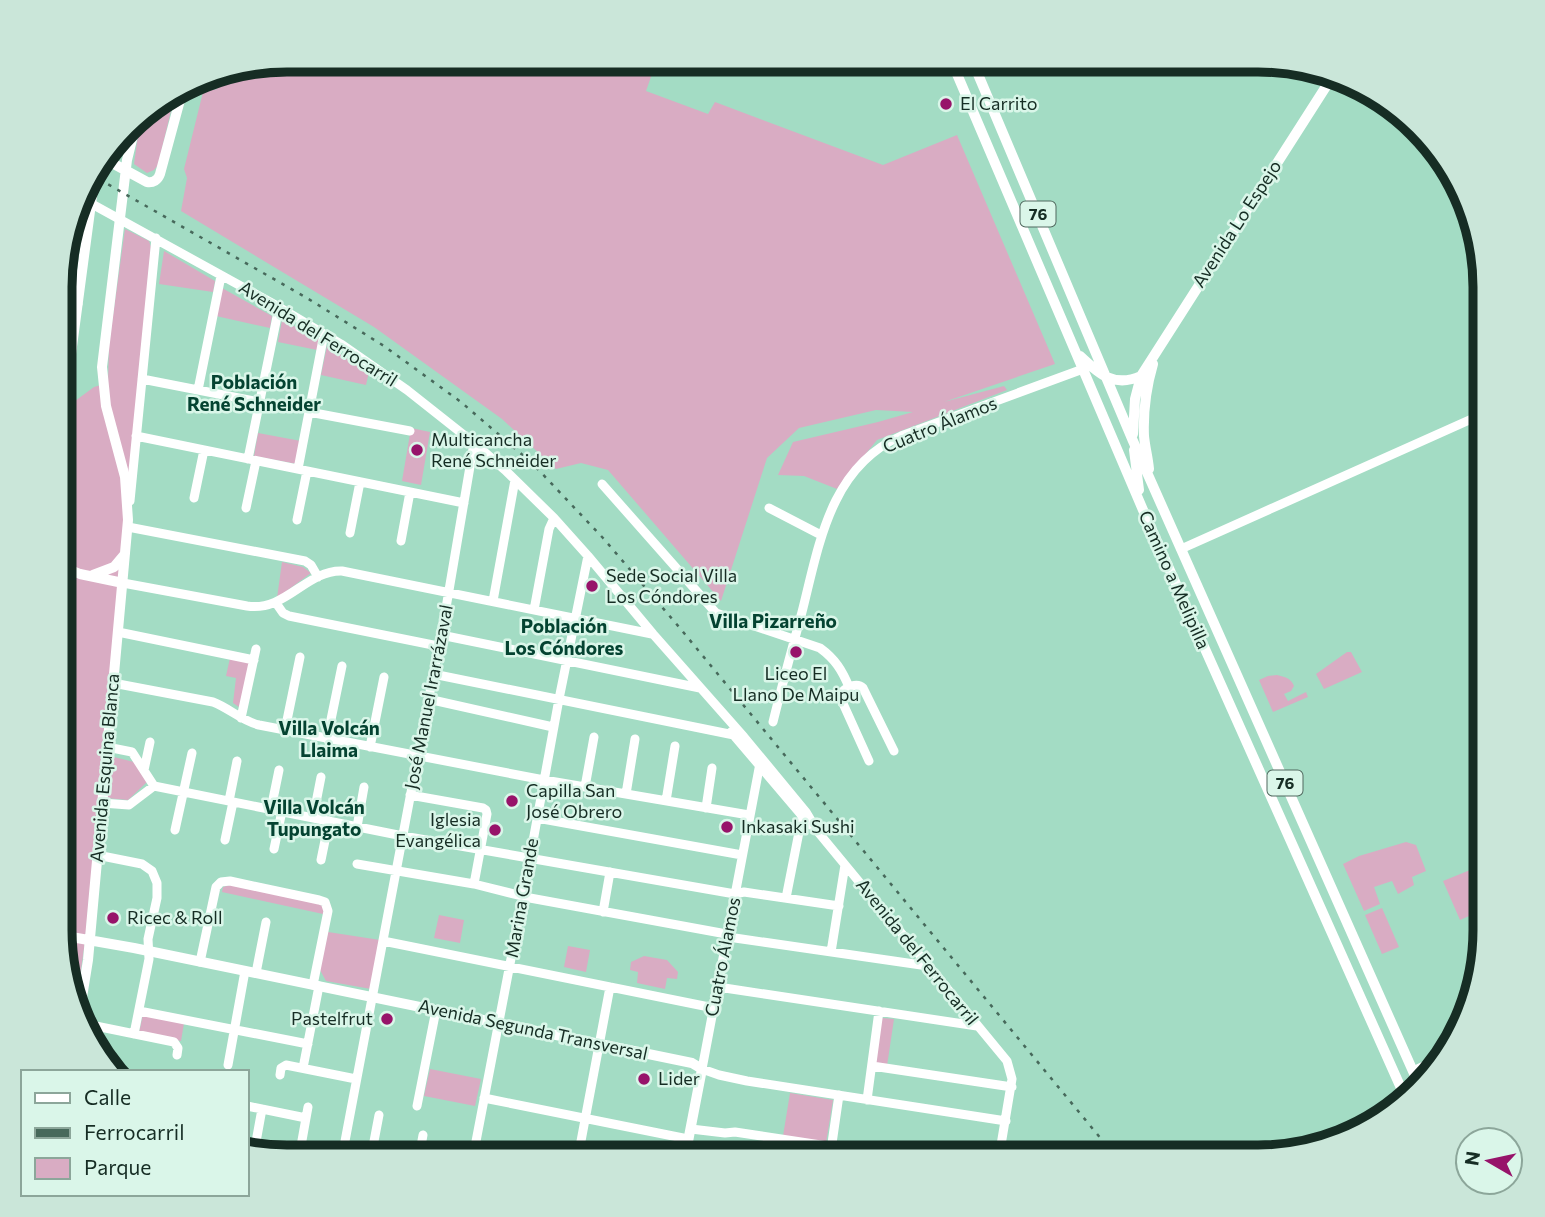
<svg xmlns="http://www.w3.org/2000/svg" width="1545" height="1217" viewBox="0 0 1545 1217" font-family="Commissioner,sans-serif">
<rect width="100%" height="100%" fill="#a3dcc4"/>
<!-- green -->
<path fill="#d9acc3" d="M286,60H657L646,91L708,114L715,102L883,165L957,135L1055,364L944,402L1004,386L1007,390L877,440L837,489L804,476L778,475L793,442L878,422L913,412L876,410L799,428L767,458L721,601L608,470L581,463L556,469L502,419L374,327L181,211L187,178L184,169L203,92L217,89L221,74L227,69Z
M175,94L158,165L154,170L147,173L134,164L137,142L143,119L148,110Z
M125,229L149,241L151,247L85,941L76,1005L60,946L61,492L75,401L94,387L108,383L109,345Z
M164,251L215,281L213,292L159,284Z
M222,288L272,316L270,328L216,316Z
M282,320L319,339L317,350L278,342Z
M327,346L369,372L366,385L321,375Z
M411,428L430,432L421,485L402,481Z
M258,433L301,441L297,464L254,456Z
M282,562L303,567L311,573L277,598Z
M1347,652H1351L1362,672L1324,689L1316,674Z
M230,658L250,662L242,709L233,703L236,678L226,676Z
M1277,675C1285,677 1291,678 1294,686L1291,691L1284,694L1288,701L1306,692L1308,697L1273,712L1259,680L1268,676Z
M110,756L134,762L147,782L128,800L106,798Z
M1406,842L1416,845L1426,871L1412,877L1414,885L1398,894L1392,881L1374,887L1380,904L1364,911L1343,864L1359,856Z
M1480,866L1485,878V909L1460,920L1443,881Z
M230,885L319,903L324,908L323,914L222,892L223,887Z
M1382,908L1399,947L1382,954L1365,915Z
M439,915L464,920L460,943L434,938Z
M328,932L380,940L371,989L326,981L320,970Z
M568,946L590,950L586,972L564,967Z
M644,956L667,960L678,972L677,979L667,978L665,989L637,983L638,972L630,970L631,962Z
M143,1014L184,1023L181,1041L139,1033Z
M882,1018L894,1019L887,1066L875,1065Z
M430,1069L481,1079L475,1106L424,1096Z
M790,1093L833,1100L826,1143L783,1136Z"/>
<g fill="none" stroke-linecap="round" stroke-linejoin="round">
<!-- minor -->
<path stroke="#fff" stroke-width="9" d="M81,198L279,307L341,344L407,390L474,443L505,470L554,518L588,556L653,634L744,737L806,812L818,832L1007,1061L1012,1079L999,1157
M61,301L78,304
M61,346L72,348
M142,379L259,402
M198,390L221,276
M309,412L410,431
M136,436L464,503
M248,459L279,307
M298,469L324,334
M602,484L716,613L820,648C835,659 842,670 849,687
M194,498L204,450
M130,501L156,238
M246,508L256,461
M769,508L821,535
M297,520L307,471
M128,527L305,561L311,565L318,577
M350,533L360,482
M401,541L410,492
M1181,549L1485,413
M123,583L247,606C286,612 306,570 342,571L652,634
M493,601L515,480
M276,603L283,613L289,616L438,646
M534,610L549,529L554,518
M118,632L254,660
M441,635L700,688
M433,674L734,735
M113,683L213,702C229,708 242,721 259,725L544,780L749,815
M428,699L553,727
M241,718L256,649
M773,722C782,685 792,649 802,612C819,545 830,467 901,436L1083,369
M285,730L300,657
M731,732L810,825
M327,739L342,666
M107,747L132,752L154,786L403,836L735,894L744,892L839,906
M370,747L384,677
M761,758L702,1069L719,1075L747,1081L1006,1121
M869,761L841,699L842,692C847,687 857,682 863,688L894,751
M144,770L150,742
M585,787L594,737
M626,794L635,739
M410,795L483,808L486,810L487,814L474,884
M229,801L237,761
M666,801L675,746
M102,803L129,805L154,786
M706,808L712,768
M271,809L279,770
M313,818L321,777
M537,818L742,855
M357,827L364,787
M175,830L192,753
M225,840L233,802
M274,849L282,811
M97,855L142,864L152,871L157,883V898L148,939L149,959L134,1034
M321,860L329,821
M357,864L474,884L530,898L721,933L735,938L928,966
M786,898L802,817
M603,912L610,872
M383,941L714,1008
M831,952L845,865
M200,962L216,887L221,882L230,881L319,900L325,902L328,911L313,985
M256,973L266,922
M718,987L977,1026
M139,1011L308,1044
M81,1023L174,1042L178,1048L177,1055
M228,1065L245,971
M872,1066L1012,1087
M303,1068L319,986
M1413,1071L1443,1057
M118,1072V1069
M280,1075L281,1068L286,1065L356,1079
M484,1098L688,1139
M867,1100L879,1011
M247,1106L306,1118
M417,1106L436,1010
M691,1129L725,1133L735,1132L900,1157
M254,1153L262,1109
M299,1157L308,1107
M342,1157L447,602L474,443
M371,1157L379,1115
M419,1157L423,1135
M473,1157L523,896L559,699L588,556
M528,1157L529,1155
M578,1157L610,987
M830,1157L839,1095"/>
<!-- major -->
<path stroke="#fff" stroke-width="10" d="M951,60L1143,510L1405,1097
M972,60L1133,441L1420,1087
M103,158L147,182C153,183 158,180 160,174L183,89
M1080,356C1099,374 1114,388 1141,376
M61,429L96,166
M1133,434L1135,399L1141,376L1334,74
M1134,450L1139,490
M1149,469C1148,458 1145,447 1144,436C1143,411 1146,388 1153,364
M61,566L80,574L123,583
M93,575L114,567L125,554
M60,935L134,948L692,1063L702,1069L685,1157
M79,1016L88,960L128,520L125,477L106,406L102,367L127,160L138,115"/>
<!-- rail -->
<path stroke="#47695b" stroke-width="2.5" stroke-dasharray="3.5 7" stroke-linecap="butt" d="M90,174L307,298L384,346L461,402L533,464L603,538L679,627L1116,1157"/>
</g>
<!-- markers -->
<g fill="#97136a" stroke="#daf6e9" stroke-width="2.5">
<circle cx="946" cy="104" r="7"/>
<circle cx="417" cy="450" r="7"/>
<circle cx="592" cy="586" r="7"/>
<circle cx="796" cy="652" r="7"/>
<circle cx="512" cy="801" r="7"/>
<circle cx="727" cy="827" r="7"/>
<circle cx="495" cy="830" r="7"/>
<circle cx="113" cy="918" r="7"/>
<circle cx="387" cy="1019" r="7"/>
<circle cx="644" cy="1079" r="7"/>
</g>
<g text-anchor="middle" stroke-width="5" stroke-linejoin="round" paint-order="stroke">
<!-- shield labels -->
<g fill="#daf6e9" stroke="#51695f" stroke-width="2">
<rect x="1020.5" y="201.5" width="35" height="25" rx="5"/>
<rect x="1267.5" y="770.5" width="35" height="25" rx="5"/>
</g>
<g font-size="16" font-weight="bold" fill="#162d24">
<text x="1038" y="220">76</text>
<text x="1285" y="789">76</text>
</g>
<!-- poi labels -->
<g font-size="18" fill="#162d24" stroke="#daf6e9" text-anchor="start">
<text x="960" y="110">El Carrito</text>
<text x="431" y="446">Multicancha<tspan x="431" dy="21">René Schneider</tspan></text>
<text x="606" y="582">Sede Social Villa<tspan x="606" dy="21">Los Cóndores</tspan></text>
<text x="796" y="680" text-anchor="middle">Liceo El<tspan x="796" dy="21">Llano De Maipu</tspan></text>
<text x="526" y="797">Capilla San<tspan x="526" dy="21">José Obrero</tspan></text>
<text x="481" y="826" text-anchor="end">Iglesia<tspan x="481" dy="21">Evangélica</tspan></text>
<text x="741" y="833">Inkasaki Sushi</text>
<text x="127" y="924">Ricec &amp; Roll</text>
<text x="373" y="1025" text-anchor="end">Pastelfrut</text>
<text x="658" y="1085">Lider</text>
</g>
<!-- street labels -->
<g font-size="18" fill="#162d24" stroke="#daf6e9">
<text transform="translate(1237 224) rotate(-57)" y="6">Avenida Lo Espejo</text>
<text transform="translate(318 334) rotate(32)" y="6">Avenida del Ferrocarril</text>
<text transform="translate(940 425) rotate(-22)" y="6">Cuatro Álamos</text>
<text transform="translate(1174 580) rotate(66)" y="6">Camino a Melipilla</text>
<text transform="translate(429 697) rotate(-79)" y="6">José Manuel Irarrázaval</text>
<text transform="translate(105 768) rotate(-85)" y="6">Avenida Esquina Blanca</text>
<text transform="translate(522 898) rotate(-80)" y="6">Marina Grande</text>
<text transform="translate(917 952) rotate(51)" y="6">Avenida del Ferrocarril</text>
<text transform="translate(723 957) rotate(-79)" y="6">Cuatro Álamos</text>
<text transform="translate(533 1030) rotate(12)" y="6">Avenida Segunda Transversal</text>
</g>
<!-- neighbourhood labels -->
<g font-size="19" font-weight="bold" fill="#044331" stroke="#daf6e9">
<text x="254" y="389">Población<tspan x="254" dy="22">René Schneider</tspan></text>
<text x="773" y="628">Villa Pizarreño</text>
<text x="564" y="633">Población<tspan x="564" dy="22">Los Cóndores</tspan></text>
<text x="329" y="735">Villa Volcán<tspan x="329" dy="22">Llaima</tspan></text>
<text x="314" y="814">Villa Volcán<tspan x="314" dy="22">Tupungato</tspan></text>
</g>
</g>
<!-- crop -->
<path d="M0 0H1545V1217H0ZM287 72H1258A215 215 0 0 1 1473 287V930A215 215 0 0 1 1258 1145H287A215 215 0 0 1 72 930V287A215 215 0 0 1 287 72Z" fill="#cae6d9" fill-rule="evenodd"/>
<path fill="none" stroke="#162d24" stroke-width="9" d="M287 72H1258A215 215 0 0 1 1473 287V930A215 215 0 0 1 1258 1145H287A215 215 0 0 1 72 930V287A215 215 0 0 1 287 72Z"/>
<!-- legend -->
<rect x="21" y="1070" width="228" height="126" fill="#daf6e9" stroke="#8ca69a" stroke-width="2"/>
<rect x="35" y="1093" width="35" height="10" fill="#ffffff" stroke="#8ca69a" stroke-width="2"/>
<text x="84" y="1105" font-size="21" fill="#162d24">Calle</text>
<rect x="35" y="1128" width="35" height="10" fill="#47695b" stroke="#8ca69a" stroke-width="2"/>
<text x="84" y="1140" font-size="21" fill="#162d24">Ferrocarril</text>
<rect x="35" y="1158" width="35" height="21" fill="#d9acc3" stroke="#8ca69a" stroke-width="2"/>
<text x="84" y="1175" font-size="21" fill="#162d24">Parque</text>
<!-- north arrow -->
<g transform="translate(1489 1161) rotate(279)"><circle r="33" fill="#daf6e9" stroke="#8ca69a" stroke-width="2"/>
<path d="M0-5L12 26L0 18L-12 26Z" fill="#97136a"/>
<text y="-10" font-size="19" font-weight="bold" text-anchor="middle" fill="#162d24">N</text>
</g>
</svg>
